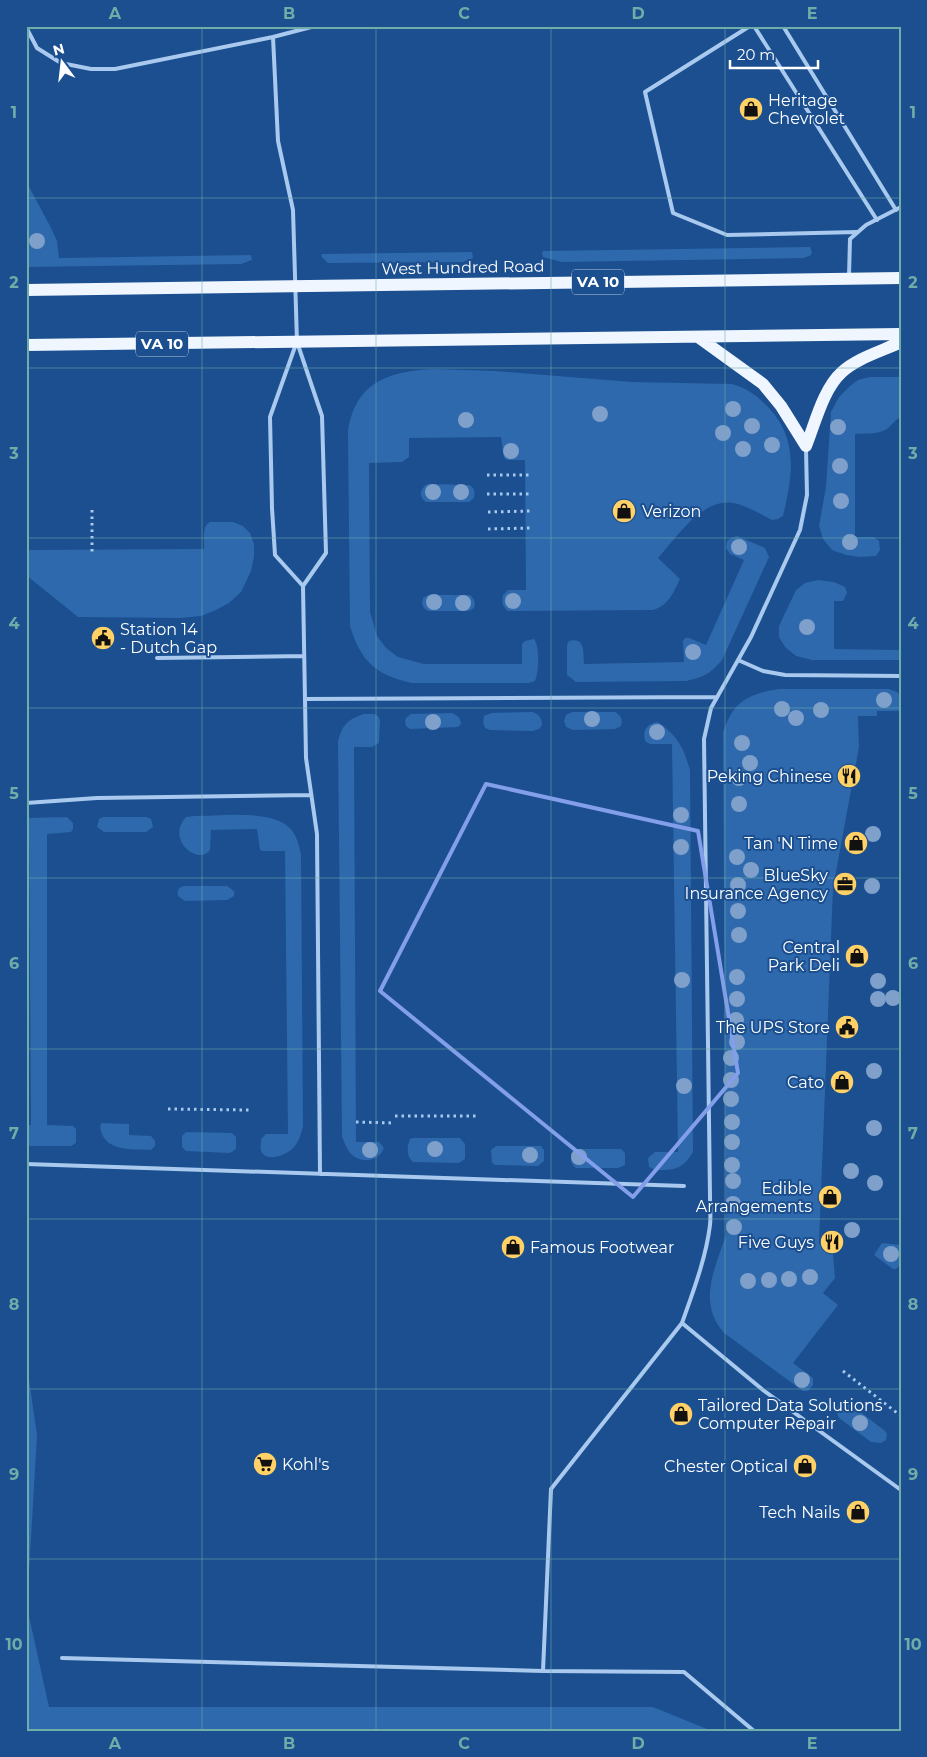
<svg xmlns="http://www.w3.org/2000/svg" width="927" height="1757" viewBox="0 0 927 1757" font-family="Montserrat,sans-serif">
<rect width="100%" height="100%" fill="#1b4f8f"/>
<!-- green -->
<path fill="#2e69ad" d="M26,181L50,226L57,241L59,258L251,255L252,260L241,264L26,267Z
M810,247L812,252L811,255L804,258L562,262L543,257L542,253L543,251Z
M472,252L473,258L463,262L328,263L321,256L322,254Z
M434,369L495,371L632,382L732,384C746,388 755,394 765,404C799,437 793,474 783,516L778,519L772,520C760,514 746,505 733,503C702,498 677,537 658,558L680,579C673,593 669,605 653,610L508,611C502,606 502,602 503,595L508,590H526L525,460H507L504,458L501,437L409,438V457L402,462L369,463L370,612L377,636L386,648L398,657L424,664H522V644L525,641L534,639C540,646 539,672 535,681L529,683H412C376,675 361,662 350,626L348,432C355,382 389,371 434,369Z
M870,377H901V417C894,420 891,427 885,430C876,435 864,433 855,434V537H874L879,541L880,550L876,556L860,557L846,555L832,550L823,539L819,526L826,487L831,412L839,397L850,386L858,380Z
M427,484L469,485C475,488 475,492 474,498L469,502H426C419,497 419,490 427,484Z
M210,522H233L243,526L250,533L254,544V557L251,571L241,592L229,603L216,610L201,616L181,618L78,617L26,575V550L204,549C205,540 201,527 210,522Z
M737,536L765,548L769,557L722,660C710,674 704,677 686,681L576,682L567,675V645L569,641C586,637 583,653 584,664L684,662L683,641L685,638H689L706,645L744,560L730,554L726,548L727,541L731,538Z
M818,580L834,582L845,587L847,593L843,601H834V649L901,650V660H812L796,656L785,647L779,637V626L796,590L805,583Z
M428,595H470C474,599 476,602 474,608L469,611H428L424,608L422,604L423,598Z
M779,689H889L897,692L901,696V709L898,711H877V716H858L859,747L833,888L819,1243L833,1254L835,1278L823,1293L838,1305L793,1363L813,1378V1385L808,1391H803L724,1333C697,1302 715,1269 726,1235L723,732C734,701 747,694 779,689Z
M533,712C539,715 542,718 542,725L539,729L533,731L490,730L485,728L483,722L484,716L491,713Z
M572,712H615C621,716 623,719 621,726L615,729L573,730L566,727L564,721L566,715Z
M452,713C458,716 460,717 461,724L458,727L410,729L406,726L405,720L407,717L411,714Z
M364,714H374L378,716L380,720L379,743L372,747H354L356,1142H379L384,1148C379,1161 363,1164 352,1155C347,1150 345,1143 342,1137L338,741C343,724 347,720 364,714Z
M658,722C678,737 683,746 690,770L693,1152C685,1166 677,1170 662,1170C657,1170 654,1170 649,1167L648,1158L655,1152H678L672,744H650L646,742C641,732 647,723 658,722Z
M195,816C221,816 278,808 293,832C298,839 299,847 301,854L303,1126C301,1135 299,1142 293,1148C287,1155 266,1163 261,1151C260,1148 261,1142 261,1139L266,1134H288L285,851H263L260,850L257,829L211,830L210,850C199,866 165,840 186,817Z
M67,817L73,823V829L71,832L47,834V1125L73,1126L76,1129V1143L71,1146H26V1125H31L29,835H26V818Z
M103,817H146L151,819L153,827L146,832H104L97,827L99,819Z
M184,886H227L234,891V896L227,900L185,901L178,896C177,890 178,888 184,886Z
M102,1123L129,1124V1135L151,1136L155,1141V1146L151,1150C130,1149 103,1152 100,1126Z
M186,1132L232,1133L236,1137V1149L230,1153L186,1151L182,1147V1136Z
M413,1138H460L465,1144V1159L459,1163L413,1162C406,1156 407,1146 410,1139Z
M496,1146H541L544,1150V1161L538,1166L495,1165L492,1163L491,1150Z
M576,1149H621L625,1153V1165L618,1168H576C570,1164 571,1159 571,1153Z
M882,1243L901,1245V1264L896,1269H893L874,1255Z
M26,1359L37,1435L27,1607L49,1707H653L712,1731H26Z
M845,1402L850,1404L885,1431L887,1434L886,1440L881,1443L871,1442L839,1418L837,1413V1407Z"/>
<g fill="none" stroke-linecap="round" stroke-linejoin="round">
<!-- path -->
<path stroke="#a9c9ee" stroke-width="3" stroke-dasharray="2.5 4" stroke-linecap="butt" d="M487,475H531
M487,494H531
M92,510V553
M488,512L531,511
M488,529L531,528
M168,1109L249,1110
M395,1116H478
M356,1122L395,1123
M843,1371L901,1416"/>
<!-- service -->
<path stroke="#a9c9ee" stroke-width="4" d="M750,26L645,92L673,213L727,235L857,232
M754,26L877,220
M783,26L896,210
M26,27L37,48L61,63L91,69H115L273,37L315,26
M273,37L278,141L293,210L297,342L322,416L326,553L303,586L306,758L317,834L320,1174
M849,276L850,239L866,225L901,207
M296,344L270,417L272,508L275,555L303,586
M157,658L304,656
M738,660L763,671L785,675L901,676
M305,699L717,697
M26,803L97,798L311,795
M26,1164L684,1186
M682,1323L763,1390L901,1490
M62,1658L543,1671
M754,1731L684,1672L543,1671L551,1489L682,1323C693,1292 706,1258 710,1225C711,1216 710,1206 710,1197L704,739L711,708L751,637L800,530L807,495L806,449"/>
<!-- primary -->
<path stroke="#f0f6ff" stroke-width="12" d="M26,290L901,278
M698,337L763,384L781,406L806,446
M26,345L901,334
M806,446C815,424 823,389 842,372C857,358 882,351 901,342"/>
</g>
<!-- trees -->
<g fill="#7ea0ca">
<circle cx="37" cy="241" r="8"/>
<circle cx="733" cy="409" r="8"/>
<circle cx="600" cy="414" r="8"/>
<circle cx="466" cy="420" r="8"/>
<circle cx="752" cy="426" r="8"/>
<circle cx="838" cy="427" r="8"/>
<circle cx="723" cy="433" r="8"/>
<circle cx="772" cy="445" r="8"/>
<circle cx="743" cy="449" r="8"/>
<circle cx="511" cy="451" r="8"/>
<circle cx="840" cy="466" r="8"/>
<circle cx="433" cy="492" r="8"/>
<circle cx="461" cy="492" r="8"/>
<circle cx="841" cy="501" r="8"/>
<circle cx="850" cy="542" r="8"/>
<circle cx="739" cy="547" r="8"/>
<circle cx="513" cy="601" r="8"/>
<circle cx="434" cy="602" r="8"/>
<circle cx="463" cy="603" r="8"/>
<circle cx="807" cy="627" r="8"/>
<circle cx="693" cy="652" r="8"/>
<circle cx="884" cy="700" r="8"/>
<circle cx="782" cy="709" r="8"/>
<circle cx="821" cy="710" r="8"/>
<circle cx="796" cy="718" r="8"/>
<circle cx="592" cy="719" r="8"/>
<circle cx="433" cy="722" r="8"/>
<circle cx="657" cy="732" r="8"/>
<circle cx="742" cy="743" r="8"/>
<circle cx="750" cy="763" r="8"/>
<circle cx="739" cy="778" r="8"/>
<circle cx="739" cy="804" r="8"/>
<circle cx="681" cy="815" r="8"/>
<circle cx="873" cy="834" r="8"/>
<circle cx="681" cy="847" r="8"/>
<circle cx="737" cy="857" r="8"/>
<circle cx="751" cy="870" r="8"/>
<circle cx="738" cy="885" r="8"/>
<circle cx="872" cy="886" r="8"/>
<circle cx="738" cy="911" r="8"/>
<circle cx="739" cy="935" r="8"/>
<circle cx="737" cy="977" r="8"/>
<circle cx="682" cy="980" r="8"/>
<circle cx="878" cy="981" r="8"/>
<circle cx="893" cy="998" r="8"/>
<circle cx="737" cy="999" r="8"/>
<circle cx="878" cy="999" r="8"/>
<circle cx="736" cy="1020" r="8"/>
<circle cx="737" cy="1042" r="8"/>
<circle cx="731" cy="1058" r="8"/>
<circle cx="874" cy="1071" r="8"/>
<circle cx="731" cy="1080" r="8"/>
<circle cx="684" cy="1086" r="8"/>
<circle cx="731" cy="1099" r="8"/>
<circle cx="732" cy="1122" r="8"/>
<circle cx="874" cy="1128" r="8"/>
<circle cx="732" cy="1142" r="8"/>
<circle cx="435" cy="1149" r="8"/>
<circle cx="370" cy="1150" r="8"/>
<circle cx="530" cy="1155" r="8"/>
<circle cx="579" cy="1157" r="8"/>
<circle cx="732" cy="1165" r="8"/>
<circle cx="851" cy="1171" r="8"/>
<circle cx="733" cy="1181" r="8"/>
<circle cx="875" cy="1183" r="8"/>
<circle cx="733" cy="1204" r="8"/>
<circle cx="734" cy="1227" r="8"/>
<circle cx="852" cy="1230" r="8"/>
<circle cx="891" cy="1254" r="8"/>
<circle cx="810" cy="1277" r="8"/>
<circle cx="789" cy="1279" r="8"/>
<circle cx="769" cy="1280" r="8"/>
<circle cx="748" cy="1281" r="8"/>
<circle cx="802" cy="1380" r="8"/>
<circle cx="860" cy="1423" r="8"/>
</g>
<!-- marked area -->
<path fill="none" stroke="#839eea" stroke-width="4" stroke-linejoin="round" d="M486,784L698,831L738,1073L633,1197L380,991Z"/>
<!-- grid -->
<path fill="none" stroke="#6fada8" stroke-width="1" stroke-opacity="0.55" d="M202,26V1731M376,26V1731M551,26V1731M725,26V1731M26,198H901M26,368H901M26,538H901M26,708H901M26,878H901M26,1049H901M26,1219H901M26,1389H901M26,1559H901"/>
<!-- icons -->
<defs>
<g id="shop-disc" transform="scale(1.25)"><circle r="9.5" fill="#ffd166" stroke="#1b4f8f"/><path d="M-5-2.5h2.3a2.7 3.5 0 0 1 5.4 0H5L5.5 6h-11ZM-1.5-2.5h3a1.5 2.3 0 0 0-3 0Z" fill="#111"/></g>
<g id="civic-disc" transform="scale(1.25)"><circle r="9.5" fill="#ffd166" stroke="#1b4f8f"/><path d="M-.6-6.5H3V-4.5H.6V-3L4-1V1h2V6H-6V1h2V-1L-.6-3ZM-1.2 2.5V6h2.4V2.5Z" fill="#111"/></g>
<g id="restaurant-disc" transform="scale(1.25)"><circle r="9.5" fill="#ffd166" stroke="#1b4f8f"/><path d="M-5-6h1v4h1v-4h1v4h1v-4h1v5L-1.5 .5V6h-2V.5L-5-1ZM5-6V6H3V1.5H1.5Q1.5-4 5-6Z" fill="#111"/></g>
<g id="office-disc" transform="scale(1.25)"><circle r="9.5" fill="#ffd166" stroke="#1b4f8f"/><path d="M-6-3h4V-5.5h4V-3h4V5H-6ZM-1-4.5V-3h2v-1.5ZM-6 0V1H6V0Z" fill="#111"/></g>
<g id="supermarket-disc" transform="scale(1.25)"><circle r="9.5" fill="#ffd166" stroke="#1b4f8f"/><path d="M-6-5.5h2.5l.6 2H6L4.5 2H-2.5L-4.4-4H-6ZM-1.5 3.2a1.3 1.3 0 1 0 .1 0ZM3 3.2a1.3 1.3 0 1 0 .1 0Z" fill="#111"/></g>
</defs>
<g fill-rule="evenodd">
<use href="#shop-disc" x="751" y="109"/>
<use href="#shop-disc" x="624" y="511"/>
<use href="#civic-disc" x="103" y="638"/>
<use href="#restaurant-disc" x="849" y="776"/>
<use href="#shop-disc" x="856" y="843"/>
<use href="#office-disc" x="845" y="884"/>
<use href="#shop-disc" x="857" y="956"/>
<use href="#civic-disc" x="847" y="1027"/>
<use href="#shop-disc" x="842" y="1082"/>
<use href="#shop-disc" x="830" y="1197"/>
<use href="#restaurant-disc" x="832" y="1242"/>
<use href="#shop-disc" x="513" y="1247"/>
<use href="#shop-disc" x="681" y="1414"/>
<use href="#supermarket-disc" x="265" y="1464"/>
<use href="#shop-disc" x="805" y="1466"/>
<use href="#shop-disc" x="858" y="1512"/>
</g>
<g text-anchor="middle" stroke-width="4" stroke-linejoin="round" paint-order="stroke">
<!-- shield labels -->
<g fill="#1b4f8f" stroke="#bbcadd" stroke-width="1">
<rect x="572" y="269.5" width="52" height="25" rx="4"/>
<rect x="136" y="331.5" width="52" height="25" rx="4"/>
</g>
<g font-size="15" font-weight="bold" fill="#fff">
<text x="598" y="287">VA 10</text>
<text x="162" y="349">VA 10</text>
</g>
<!-- poi labels -->
<g font-size="16" fill="#fff" stroke="#1b4f8f" text-anchor="end">
<text x="768" y="106" text-anchor="start">Heritage<tspan x="768" dy="18">Chevrolet</tspan></text>
<text x="642" y="517" text-anchor="start">Verizon</text>
<text x="120" y="635" text-anchor="start">Station 14<tspan x="120" dy="18">- Dutch Gap</tspan></text>
<text x="832" y="782">Peking Chinese</text>
<text x="838" y="849">Tan 'N Time</text>
<text x="828" y="881">BlueSky<tspan x="828" dy="18">Insurance Agency</tspan></text>
<text x="840" y="953">Central<tspan x="840" dy="18">Park Deli</tspan></text>
<text x="830" y="1033">The UPS Store</text>
<text x="824" y="1088">Cato</text>
<text x="812" y="1194">Edible<tspan x="812" dy="18">Arrangements</tspan></text>
<text x="814" y="1248">Five Guys</text>
<text x="530" y="1253" text-anchor="start">Famous Footwear</text>
<text x="698" y="1411" text-anchor="start">Tailored Data Solutions<tspan x="698" dy="18">Computer Repair</tspan></text>
<text x="282" y="1470" text-anchor="start">Kohl's</text>
<text x="788" y="1472">Chester Optical</text>
<text x="840" y="1518">Tech Nails</text>
</g>
<!-- street labels -->
<g font-size="16" fill="#fff" stroke="#1b4f8f">
<text transform="translate(463 267) rotate(-1)" y="6">West Hundred Road</text>
</g>
</g>
<!-- border -->
<rect width="927" height="1757" fill="none" stroke="#1b4f8f" stroke-width="55"/>
<!-- north arrow -->
<g transform="translate(62 62) rotate(345)" stroke="#1b4f8f" stroke-width="4" paint-order="stroke">
<path d="M0-4L9 19L0 12L-9 19Z" fill="#ffffff"/>
<text y="-8" font-size="14" font-weight="bold" text-anchor="middle" fill="#ffffff">N</text>
</g>
<!-- scale -->
<path d="M730 60v8h88v-8" fill="none" stroke="#ffffff" stroke-width="2.5"/>
<text x="737" y="60" font-size="15" fill="#ffffff" stroke="#1b4f8f" stroke-width="4" paint-order="stroke">20 m</text>
<rect x="28" y="28" width="872" height="1702" fill="none" stroke="#6fada8" stroke-width="2"/>
<g font-size="16" text-anchor="middle" font-weight="bold" fill="#6fada8">
<text x="115" y="19">A</text>
<text x="289" y="19">B</text>
<text x="464" y="19">C</text>
<text x="638" y="19">D</text>
<text x="812" y="19">E</text>
<text x="14" y="118">1</text>
<text x="913" y="118">1</text>
<text x="14" y="288">2</text>
<text x="913" y="288">2</text>
<text x="14" y="459">3</text>
<text x="913" y="459">3</text>
<text x="14" y="629">4</text>
<text x="913" y="629">4</text>
<text x="14" y="799">5</text>
<text x="913" y="799">5</text>
<text x="14" y="969">6</text>
<text x="913" y="969">6</text>
<text x="14" y="1139">7</text>
<text x="913" y="1139">7</text>
<text x="14" y="1310">8</text>
<text x="913" y="1310">8</text>
<text x="14" y="1480">9</text>
<text x="913" y="1480">9</text>
<text x="14" y="1650">10</text>
<text x="913" y="1650">10</text>
<text x="115" y="1749">A</text>
<text x="289" y="1749">B</text>
<text x="464" y="1749">C</text>
<text x="638" y="1749">D</text>
<text x="812" y="1749">E</text>
</g>
</svg>
